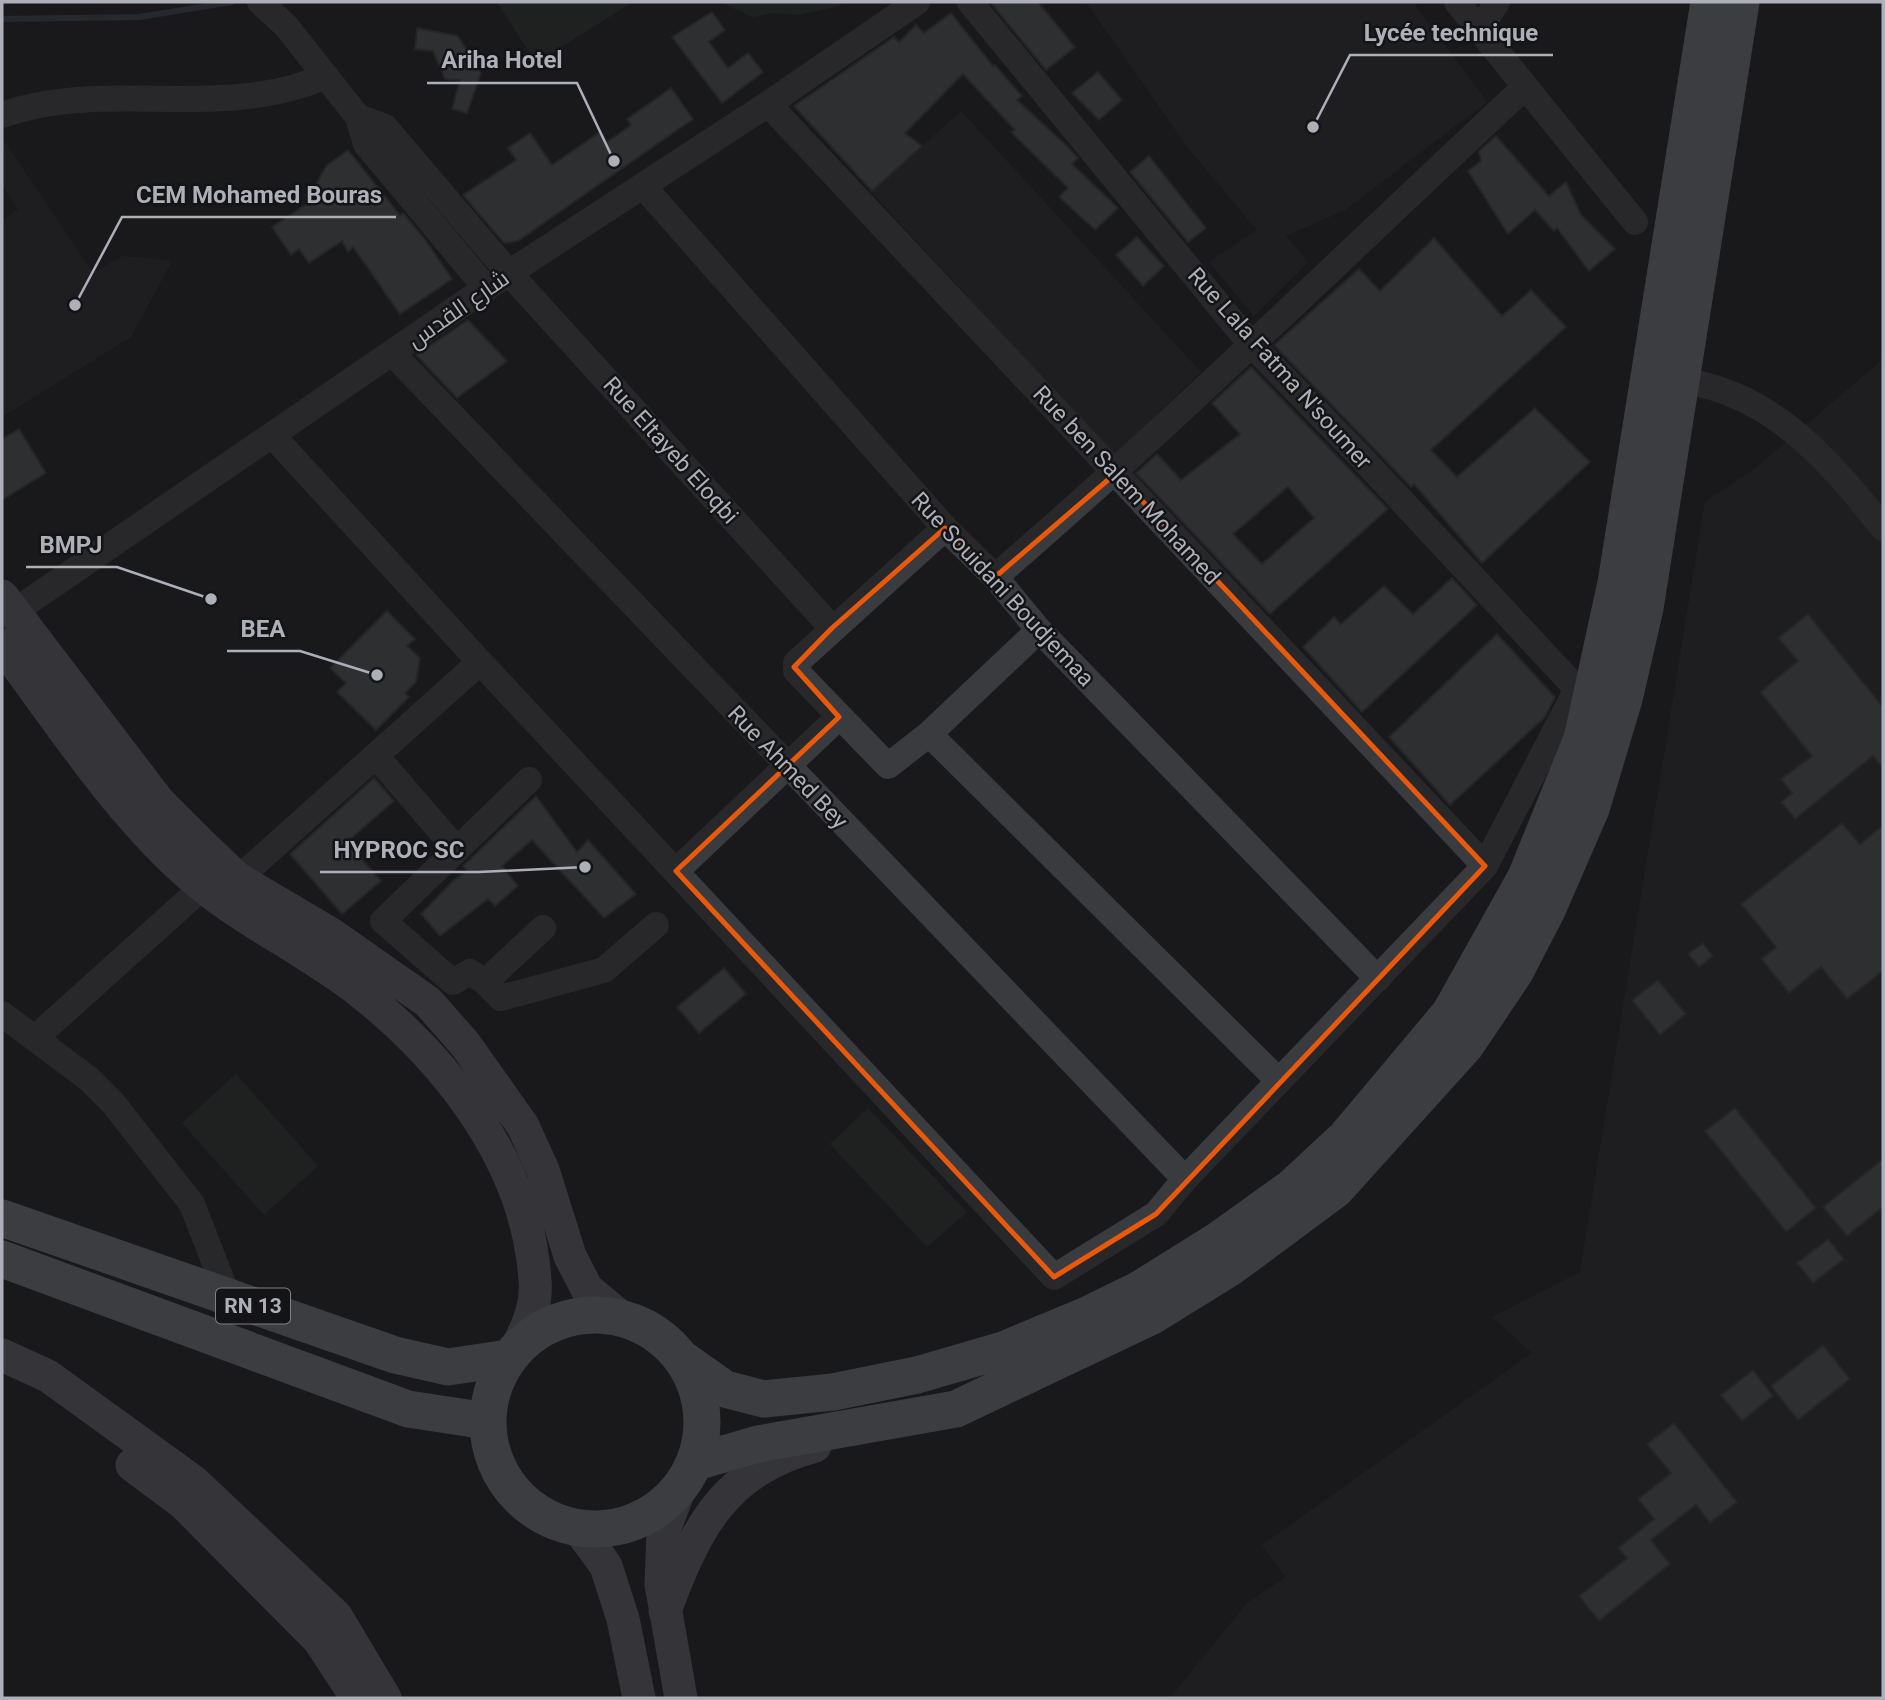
<svg xmlns="http://www.w3.org/2000/svg" width="1885" height="1700" viewBox="0 0 1885 1700" font-family="Roboto,Cairo,sans-serif">
<rect width="100%" height="100%" fill="#19191b"/>
<!-- built -->
<path fill="#252528" d="M1086,2H1413L1487,102L1345,210L1286,236L1308,262L1254,316L1209,262L1257,230L1188,148Z
M961,111L1201,372L1114,455L871,192Z
M5,142L93,273L122,256L172,261L131,337L2,417V220L18,209L2,185V144Z
M1883,347V1698H1170L1247,1603L1286,1577L1262,1545L1532,1353L1492,1317L1580,1272L1705,502L1754,469L1881,361Z"/>
<!-- green -->
<path fill="#252c26" d="M497,2H633L536,63Z
M720,2H844L836,7L798,15L773,13L753,17Z
M236,1074L318,1166L264,1215L182,1123Z
M868,1108L967,1212L927,1247L830,1144Z"/>
<g fill="none" stroke-linecap="round" stroke-linejoin="round">
<!-- stream -->
<path stroke="#343b42" stroke-width="6" d="M2,19L139,17L232,2"/>
</g>
<!-- building -->
<path fill="#48494d" stroke="#333336" stroke-width="2" fill-rule="evenodd" d="M990,2H1038L1075,47L1046,70Z
M712,12L725,30L709,42L728,68L748,53L763,72L722,103L672,37Z
M951,13L993,66L995,65L1022,96L1017,100L1068,147L1078,158L1072,164L1118,208L1095,230L1059,197L1068,188L1011,132L1015,130L963,74L905,133L922,146L872,191L794,106L894,37L899,42L916,25L924,33Z
M417,28L458,36L481,73L467,113L452,109L460,80L445,79L433,51L415,49Z
M1098,72L1122,100L1099,120L1072,93Z
M671,88L693,119L518,241L504,243L463,195L516,160L508,148L530,133L552,165L600,132L607,142L631,125L627,119Z
M1496,136L1549,196L1566,182L1581,215L1615,249L1589,271L1557,228L1554,231L1535,210L1508,234L1468,171L1481,161L1479,151Z
M348,150L400,215L403,213L424,238L452,279L400,314L353,247L348,252L342,241L309,263L299,249L291,255L272,227L316,198L312,192L326,166Z
M1149,156L1206,228L1188,242L1130,172Z
M1137,237L1164,266L1143,286L1116,255Z
M1434,238L1502,316L1531,290L1566,327L1431,450L1457,477L1535,408L1590,462L1482,563L1414,484L1411,487L1274,345L1359,269L1380,291Z
M468,320L507,361L457,398L416,355Z
M1251,367L1388,509L1270,614L1136,473L1157,454L1181,480L1240,434L1212,403ZM1288,487L1314,518L1262,564L1233,534Z
M19,429L46,473L2,500V439Z
M1452,578L1477,605L1362,712L1303,647L1334,617L1341,624L1384,586L1413,614Z
M387,611L415,639L407,646L420,658L416,682L405,693L409,697L376,730L337,692L346,683L330,668Z
M1808,614L1883,707V768L1873,756L1795,819L1781,802L1792,793L1781,779L1812,756L1760,692L1798,661L1778,638Z
M1497,634L1555,697L1545,717L1450,805L1389,737Z
M374,778L394,801L347,842L381,881L342,914L290,854Z
M536,796L577,852L588,840L636,894L604,918L532,840L502,866L518,886L495,906L488,899L440,936L421,914L454,880L467,871L463,866Z
M1842,823L1860,844L1883,825V971L1847,999L1821,967L1789,993L1761,959L1776,947L1741,904Z
M1703,943L1713,956L1699,967L1688,954Z
M724,968L746,994L699,1033L677,1007Z
M1658,980L1686,1014L1660,1035L1632,1000Z
M1735,1108L1816,1208L1786,1232L1705,1131Z
M1883,1159V1207L1847,1236L1823,1207Z
M1828,1239L1844,1259L1813,1283L1797,1263Z
M1823,1345L1850,1379L1798,1420L1771,1386Z
M1753,1370L1773,1396L1742,1421L1721,1395Z
M1674,1423L1737,1502L1710,1523L1696,1505L1651,1540L1670,1564L1599,1621L1579,1596L1627,1558L1618,1548L1654,1519L1638,1499L1671,1473L1647,1444Z"/>
<g fill="none" stroke-linecap="round" stroke-linejoin="round">
<!-- minor -->
<path stroke="#3a3b3f" stroke-width="26" d="M260,2L286,26L358,117L366,144L486,288
M1457,2L1635,222
M1479,31L1497,2
M768,104L1485,866
M2,115C106,78 223,122 326,76
M358,117L385,127L509,273L832,628
M643,186L945,528L995,577L1039,630L1378,979
M393,354L1185,1179
M1664,379C1764,384 1825,455 1883,528
M272,435L480,662L1054,1277L1156,1214L1185,1179L1485,866L1577,689L1360,456L1250,343L970,2
M945,528L796,663V671L888,766L929,734L1039,630
M995,577C1177,420 1349,251 1525,87
M2,620L486,288L768,104L917,2
M929,734L1279,1081
M376,756L457,850
M529,780L383,921L453,982L470,972L485,982L543,928
M676,871L839,717
M238,879L480,662
M485,982L501,998L604,970L656,925
M2,1014L89,1079L113,1103L192,1204L228,1297
M35,1038L204,886"/>
<!-- major -->
<path stroke="#57585e" stroke-width="33" d="M2,596L159,802L200,843L238,879L331,934L428,1002L465,1044L523,1126L543,1170L570,1256L587,1289L622,1318
M2,645C58,720 115,808 185,871C237,919 304,948 359,991C442,1056 519,1152 533,1260C535,1276 537,1292 533,1307C530,1323 522,1337 515,1351
M2,1355L48,1376L193,1481L336,1616L385,1698
M132,1465L183,1503L319,1640L357,1698
M678,1493L663,1533L661,1584L681,1698
M579,1529L606,1566L623,1619L639,1698
M665,1611C696,1527 724,1471 815,1446"/>
<!-- highway -->
<path stroke="#676970" stroke-width="37" d="M2,1218L395,1355L448,1367L508,1358
M2,1259L408,1409L487,1421
M488 1422a107 107 0 1 1 214 0a107 107 0 1 1-214 0Z
M684,1360L725,1389L764,1399L833,1392L917,1375L1003,1350L1087,1315L1140,1289L1217,1241L1291,1188L1346,1137L1450,1013L1526,877L1582,739L1616,583L1709,2
M696,1462L758,1444L956,1409L1152,1316L1231,1267L1335,1190L1466,1045L1515,972L1548,908L1591,809L1624,699L1645,608L1741,2"/>
</g>
<!-- marked area -->
<path d="M0 0H1885V1700H0ZM1116,473L1485,866L1156,1214L1054,1277L676,871L839,717L794,667L832,628L945,528L995,577Z" fill="#19191b" fill-opacity=".55" fill-rule="evenodd"/>
<path fill="none" stroke="#e8590c" stroke-width="5" stroke-linejoin="round" d="M1116,473L1485,866L1156,1214L1054,1277L676,871L839,717L794,667L832,628L945,528L995,577Z"/>
<g text-anchor="middle" stroke-width="5" stroke-linejoin="round" paint-order="stroke">
<!-- shield labels -->
<rect fill="#141416" stroke="#7f8188" stroke-width="2" x="216" y="1288.5" width="74" height="35" rx="5"/>
<g font-size="21" font-weight="bold" fill="#adb0b9">
<text x="253" y="1313">RN 13</text>
</g>
<!-- street labels -->
<g font-size="23" fill="#adb0b9" stroke="#141416">
<text transform="translate(458 309) rotate(-35)" y="8">شارع القدس</text>
<text transform="translate(1280 368) rotate(48)" y="8">Rue Lala Fatma N'soumer</text>
<text transform="translate(671 450) rotate(48)" y="8">Rue Eltayeb Eloqbi</text>
<text transform="translate(1127 485) rotate(47)" y="8">Rue ben Salem Mohamed</text>
<text transform="translate(1003 589) rotate(47)" y="8">Rue Souidani Boudjemaa</text>
<text transform="translate(788 767) rotate(46)" y="8">Rue Ahmed Bey</text>
</g>
</g>
<!-- callouts -->
<path fill="none" stroke="#adb0b9" stroke-width="2.5" d="M1313 127L1350 55H1553M614 161L577 83H427M75 305L122 217H396M211 599L117 567H26M377 675L300 651H227M585 867L479 872H320"/>
<g fill="#adb0b9" stroke="#141416" stroke-width="2.5">
<circle cx="1313" cy="127" r="7"/>
<circle cx="614" cy="161" r="7"/>
<circle cx="75" cy="305" r="7"/>
<circle cx="211" cy="599" r="7"/>
<circle cx="377" cy="675" r="7"/>
<circle cx="585" cy="867" r="7"/>
</g>
<g font-size="24" text-anchor="middle" font-weight="bold" fill="#adb0b9" stroke="#141416" stroke-width="5" stroke-linejoin="round" paint-order="stroke">
<text x="1451" y="41">Lycée technique</text>
<text x="502" y="68">Ariha Hotel</text>
<text x="259" y="203">CEM Mohamed Bouras</text>
<text x="71" y="553">BMPJ</text>
<text x="263" y="637">BEA</text>
<text x="399" y="858">HYPROC SC</text>
</g>
<!-- border -->
<rect width="1885" height="1700" fill="none" stroke="#adb0b9" stroke-width="7"/>
</svg>
